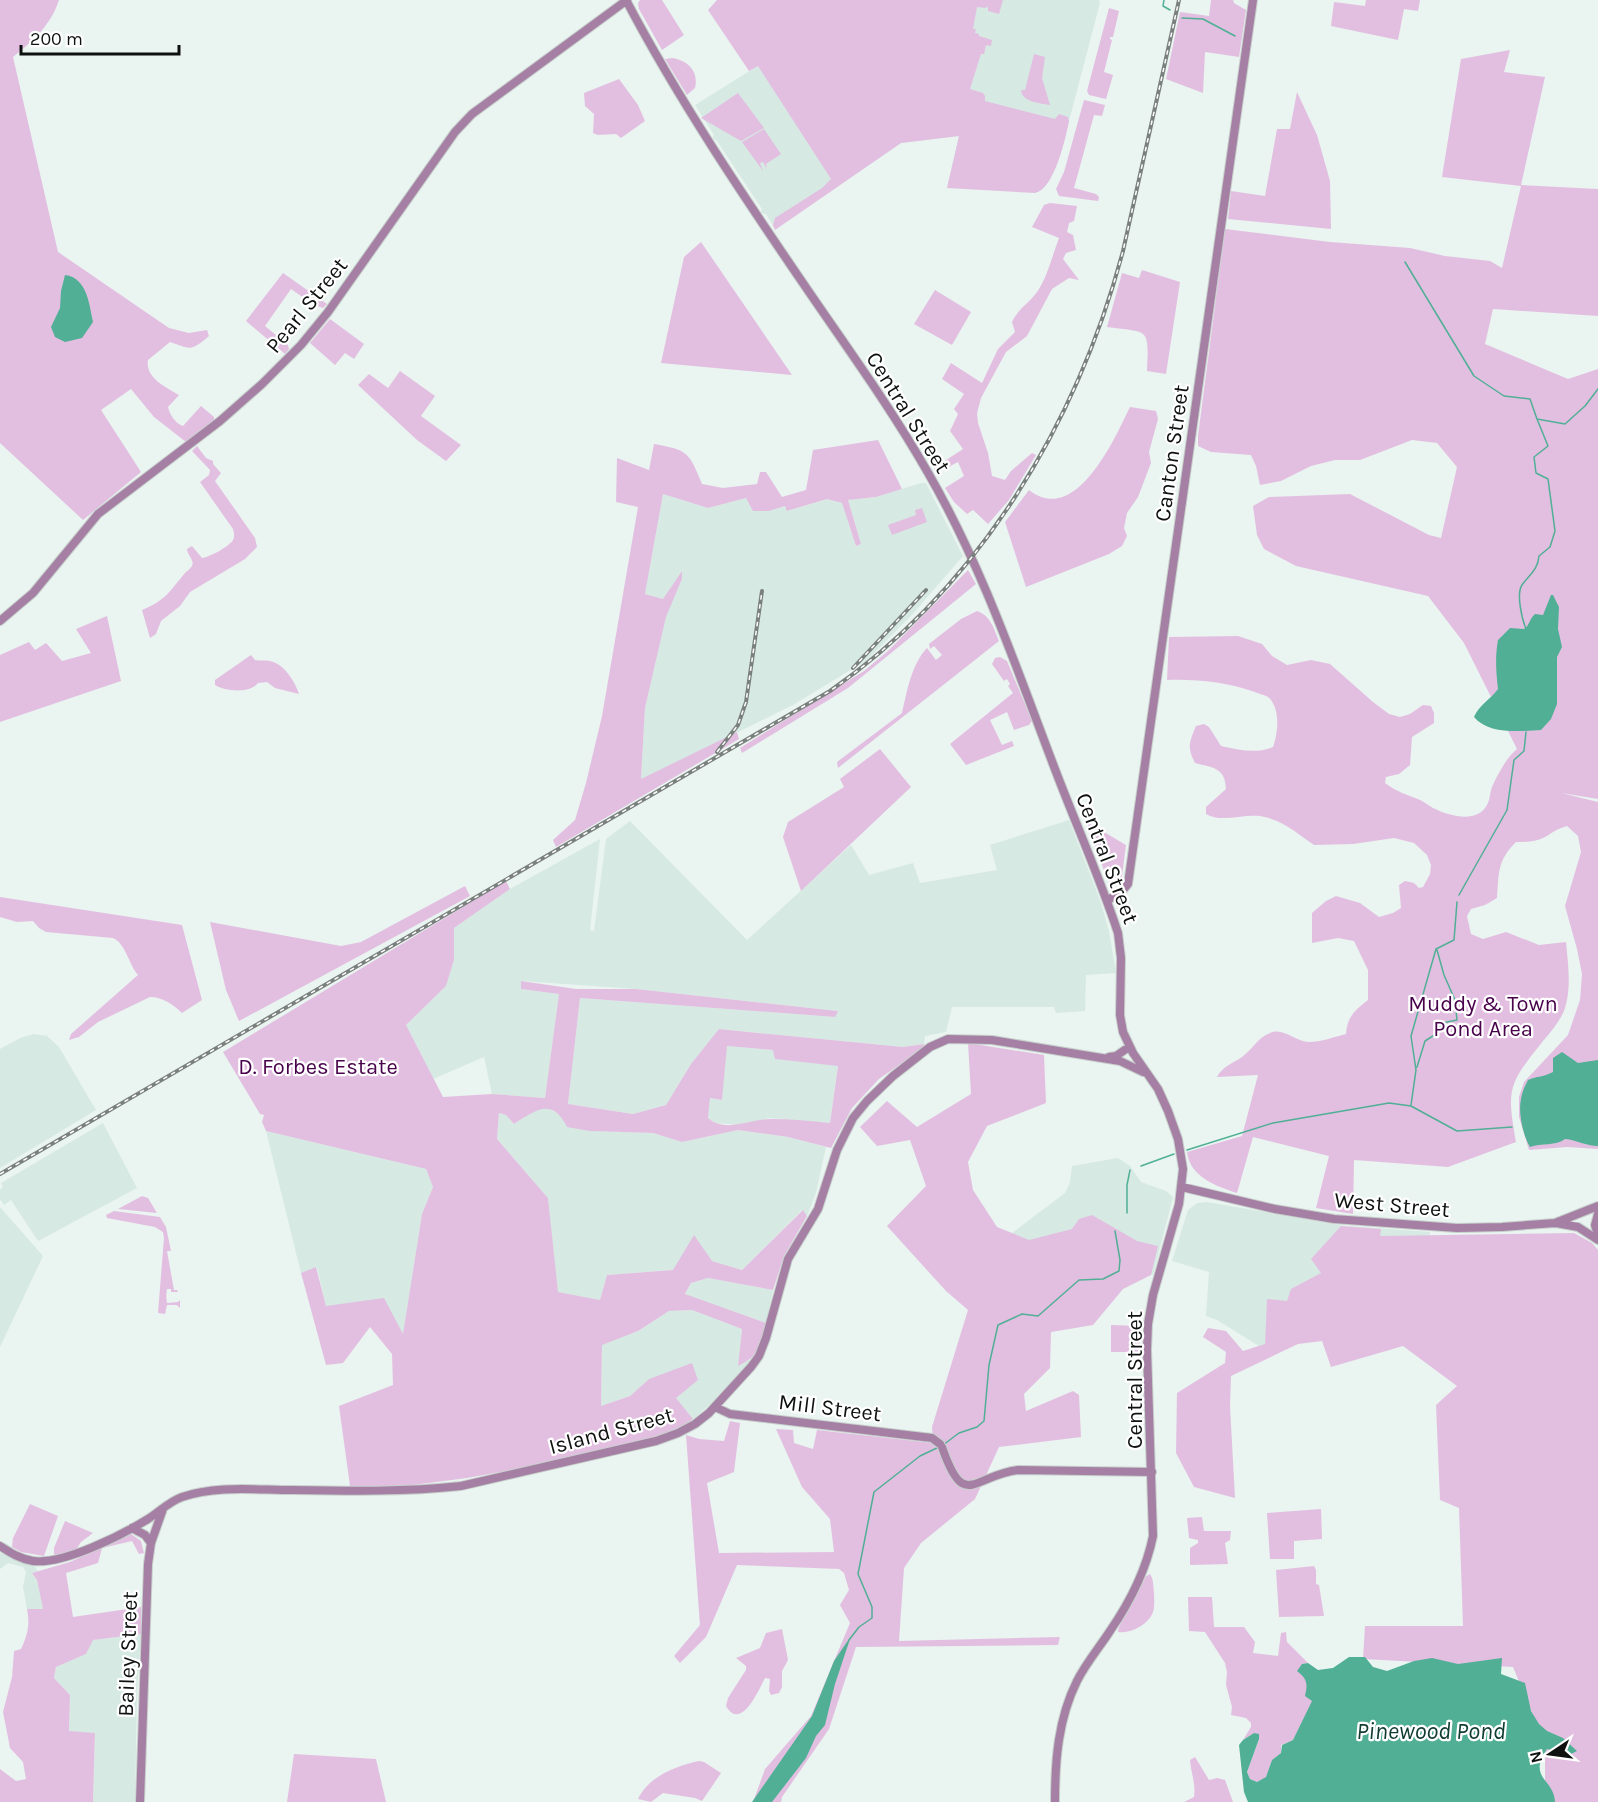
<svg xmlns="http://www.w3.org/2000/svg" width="1598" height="1802" viewBox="0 0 1598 1802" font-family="Karla,sans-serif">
<rect width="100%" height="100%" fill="#eaf4f0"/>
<!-- built -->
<path fill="#d7e9e3" d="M824,0H1099L1100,3L1063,144L1046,185L947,188L959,136L901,143L775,229L766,214L761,213L762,209L717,141L713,138L714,135L695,105L772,57Z
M921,483H926L963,556L911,616L867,660L793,705L641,780L645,708L666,616L682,579L663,599L645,594L663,494L708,508L746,498L769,511L785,506L788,511L827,499L842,503L856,546L861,544L848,500L876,497Z
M1069,820L1100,900L1109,931L1116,973L1086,975L1085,1011L1056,1013L1054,1007H952L946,1032L925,1036L924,1044L903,1047L720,1029L691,1064L666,1105L633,1114L568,1104L580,998L834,1017L838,1011L636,989L522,981V989L559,994L545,1098L492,1094L484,1057L433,1079L406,1025L446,986L454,960V928L510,889L600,839L590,930L594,931L606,839L630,821L747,940L851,845L869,875L913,863L920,883L997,870L990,845Z
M34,1034L47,1036L59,1047L96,1110L0,1168V1049L20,1038Z
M726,1046L774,1050L776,1059L838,1065L830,1123L769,1118L743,1125L714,1123L708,1118L710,1098L722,1100Z
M548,1108L590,1131L653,1133L682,1142L738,1130L788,1137L826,1147L816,1193L807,1216L802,1210L742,1270L712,1261L673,1270L607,1275L600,1300L557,1292L548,1198L497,1139L499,1113L506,1115L514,1124L537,1109Z
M103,1123L137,1188L38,1241L11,1200L4,1205L0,1199V1190L3,1187L1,1183Z
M266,1131L426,1169L433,1187L422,1214L403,1335L326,1306L317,1267L301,1273Z
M1118,1158L1130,1166L1141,1182L1166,1191L1173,1197L1153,1275L1000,1242L1065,1193L1070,1182L1072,1166Z
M1207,1202L1345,1226L1430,1232L1422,1329L1259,1346L1217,1320L1206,1316L1209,1272L1172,1261L1188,1210L1197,1203Z
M0,1207L43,1256L0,1347Z
M708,1278L773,1290L766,1323L685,1295L691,1283Z
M692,1310L742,1329L738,1365L752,1359L720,1396L693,1419L675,1398L649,1379L630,1396L601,1406L602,1344L638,1331L669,1311Z
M2,1553L34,1566L38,1571L32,1573L37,1580L43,1609H27L23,1587L26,1572L23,1567L8,1563L0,1569V1554Z
M141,1634L137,1693L135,1802H93L95,1734L69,1732L70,1695L54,1678L56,1667L86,1654L92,1640Z"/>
<!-- green -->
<path fill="#e2bfe1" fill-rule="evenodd" d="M0,0H59C51,25 33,41 13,57L58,252L169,328L189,333L207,330L209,336C190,352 191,349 170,342L148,360C145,378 166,387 179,395L168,407C170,415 175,423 183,426L201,406L214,417V420L186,442L154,417L131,389L101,410L141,472L83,520L0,443Z
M640,0H662L684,35L662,50L639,9L638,3Z
M717,0H1003L999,14L988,11V6L986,8L977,7L973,29H976L975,33L979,34V36L992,40L991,46L986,45L984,54H981L970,89L983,93L985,96V101L1055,119L1059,114L1068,117L1069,121C1066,137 1054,190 1035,193L947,188L959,136L901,143L775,230L773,225L775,218L822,188L831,179L758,66L749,71L708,10Z
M1211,0H1233L1234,3L1246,10L1239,57L1205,52L1203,93L1166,79L1180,12L1209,16Z
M1366,0H1420L1418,11L1404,9L1398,40L1331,26L1334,2L1365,6Z
M1109,8L1119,11L1113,37H1110V39L1112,40L1104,72L1113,75L1106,99L1089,95L1087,91Z
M1510,50L1504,72L1545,77L1521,185L1598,189V316L1493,309L1485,344L1568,379L1598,369V799L1561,793L1598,802V1149L1567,1147L1529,1150L1519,1117V1097L1524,1082L1568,1035L1580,1000L1582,974L1577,949L1565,906L1581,852L1578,836L1567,826C1556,829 1554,832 1545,837C1536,842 1526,842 1516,842C1497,861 1499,873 1497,898L1485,905L1471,909L1467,916L1471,934L1483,939L1506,932L1539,945L1566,942C1568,964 1572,989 1564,1011C1559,1022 1551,1032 1543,1041C1509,1084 1506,1087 1516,1142L1448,1167L1354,1160L1353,1214L1316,1208L1329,1156L1253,1137L1237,1193C1216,1186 1190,1177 1187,1152L1242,1136L1258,1075L1217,1077C1222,1067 1233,1063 1242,1057C1252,1050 1258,1037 1270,1033C1284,1027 1295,1042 1309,1042C1321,1042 1334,1037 1346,1034C1347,1017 1355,1010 1368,1000V970L1354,941L1338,938L1312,943V913L1326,901L1336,896L1360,903L1379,917L1393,913L1401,908L1399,885L1405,881L1414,883L1419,888L1423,887L1430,874L1431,865L1427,855L1414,843L1394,838L1353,844L1314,845C1298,834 1285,822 1265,817C1246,812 1223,824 1206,814V807L1226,789C1225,767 1213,768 1195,763C1187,747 1189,743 1196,726L1204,724L1209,727L1221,746C1239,750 1256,754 1273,747C1278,733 1281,708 1268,697C1265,695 1259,694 1255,692C1226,682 1197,679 1167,680L1169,637L1238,636L1262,644L1272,656L1287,665L1311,660L1330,664L1373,702L1389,714L1400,717L1410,714L1423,705L1431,706L1434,713V723L1412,737L1410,765L1399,774L1386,777L1385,783C1396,792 1409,795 1422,801C1426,803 1429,806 1433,808C1449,816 1477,824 1487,805C1490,800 1490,792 1492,787C1498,774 1506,758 1517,749L1464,643L1428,596L1296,566L1264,549L1257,535L1253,506L1269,497L1350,494L1429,535L1441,538L1457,467L1437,443L1412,440L1360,460H1335L1311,466L1281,481L1260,485L1256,466L1251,455L1211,452L1198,446V436L1225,229L1330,242L1410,248L1445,256L1490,261L1502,268L1521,186L1442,177L1461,59Z
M1034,54L1045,57L1042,78L1050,105C1039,103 1022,102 1021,90H1025Z
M673,58C688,61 699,71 695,88L687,95L665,59Z
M619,79L638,105L645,121L621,138L616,134L598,135L593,133L594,114L585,106L584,93Z
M1297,92L1317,135L1330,181L1331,229L1228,219L1231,191L1265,196L1277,129H1290Z
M738,93L764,128L741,141L701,118Z
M1084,100L1105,105L1102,116L1094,115L1074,188L1096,194L1099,197L1098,201L1059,196L1056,189L1064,172Z
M764,129L781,154L766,164L767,169L763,162L760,163L763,171L742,142Z
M1050,203L1077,206L1074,221L1069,223L1067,232L1073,235L1076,250L1066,253L1063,259L1079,280L1069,278L1052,289L1027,336L1006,352L981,398L977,413L978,423L988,453L992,476L1005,480L1011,471L1032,453L1036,455L1009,500L988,524L973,510L967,514L954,502L945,488L964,476L958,462L937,473L934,468L963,449L950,431L958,414L954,409L964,394L942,379L951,363L982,383L998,349L1015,332L1012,322C1018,309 1029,303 1037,292C1048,276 1052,256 1059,238L1032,227L1044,205Z
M701,242L792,375L661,363L684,257Z
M1142,270L1180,282L1166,374L1147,371C1149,326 1149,333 1107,327L1122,273L1139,278Z
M283,273L327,304L323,308L314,305L291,289L265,326L288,345L289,349L285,354L246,321Z
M935,290L971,312L952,345L914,324Z
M330,319L364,344L354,359L345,353L335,365L310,343Z
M400,371L435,396L421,416L461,445L446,461L417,440L358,385L369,374L388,388Z
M1130,407L1156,411L1158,419L1149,452L1151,463L1138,497L1127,513L1124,528L1127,536L1122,546L1109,554L1026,587L1005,522L1029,490C1076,527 1115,438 1130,407Z
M878,440L902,489L876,497L848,500L861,544L856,546L842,503L827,499L787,511L785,506L769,511H753L746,498L708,508L663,494L645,594L663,599L682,571V579L666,617L645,708L641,779L737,732L739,739L556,847L553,840L575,820L586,783L602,716L638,507L616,502L617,458L649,470L654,444C688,450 689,452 702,484L723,488L757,484L760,472H766L782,497L806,490L813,450Z
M197,446L206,458L213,461V464L221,473L215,481L255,538L257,547L245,559L190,592L180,606L161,621L156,634L150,638L142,610C165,601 170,591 185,573C187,571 190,569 192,566C195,560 187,555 187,549L192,546L202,558C210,557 230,546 233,540C235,536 234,533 233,529L200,482L209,475L210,470L192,451Z
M922,508L927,522L892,535L888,525L916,515L915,510Z
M968,570L976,584L848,688L742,753L740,748L864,671L889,650Z
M977,611C991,616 994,629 999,641L838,768L837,762L902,713C907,692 911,665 927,648L936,660L942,655L934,646L930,649L929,644L961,619Z
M107,616L121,681L0,722V655L29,642L35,650L46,643L62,661L91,653L76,629Z
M251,655L255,660C260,661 265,660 270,661C284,664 295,681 299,694L275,688L267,682L258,683C251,693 226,692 215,685V680Z
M1000,657L1007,661L1032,721L1029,725L1014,730L1007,712L990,720L1002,745L1012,741L1014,746L966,765L950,744L1013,693L1008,686L1010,684L1007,679L1004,681L992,664L995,658Z
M880,749L911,787L801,891L783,837L788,822L844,787L840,779Z
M1087,822L1126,845L1122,876L1119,882H1110L1107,879Z
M506,881L510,889L454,928V960L446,986L406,1025L443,1097L492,1094L545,1098L559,994L521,989V981L576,989H636L838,1011L835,1017L580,998L568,1104L633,1114L666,1105L691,1064L719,1029L903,1047L924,1044L923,1048L879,1079L852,1108L831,1148L788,1137L738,1130L682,1142L653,1133L590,1131L567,1127C552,1097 536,1110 514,1124L506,1115L499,1113L497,1139L548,1198L558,1292L600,1300L607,1275L673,1270L694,1235L712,1261L742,1270L803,1210L807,1216L784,1256L773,1290L708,1278L691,1283L685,1294L766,1323C761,1346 760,1355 738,1366L742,1329L692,1310L669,1311L638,1331L602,1345L601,1406L630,1396L649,1379L692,1363L698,1380L676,1398L693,1419L655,1444L467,1478L351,1493L339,1406L393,1385L392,1354L370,1327L343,1363L326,1365L301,1273L316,1267L326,1306L384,1298L403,1334L422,1214L433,1187L426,1169L266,1131L262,1122L264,1115L260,1114L223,1052ZM727,1046L773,1050L775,1059L838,1066L830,1123C811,1121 791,1119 772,1119C752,1118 726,1134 708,1118L710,1098L722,1100Z
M465,886L470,896L239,1021L226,990L210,922L341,946L361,942Z
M0,897L182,925L202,1000L182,1013C173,1004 162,997 150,997L98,1022L79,1037L69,1040L71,1034L138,975C128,963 126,944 113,938L46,932L39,928L33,921L17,922L0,917Z
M968,1043L1044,1055L1046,1103L987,1126L968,1162L973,1190L997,1227L1029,1240L1072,1229L1079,1219L1092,1215L1137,1241L1158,1246L1151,1275L1123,1289L1093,1325L1051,1332L1050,1368L1024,1394L1026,1411L1073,1391L1079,1395L1081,1437L999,1447L975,1499L921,1543L904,1568L899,1641L1060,1637L1058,1645L856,1647L829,1729L782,1797L781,1802H753L765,1769L811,1716L850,1623L840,1605L849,1590L844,1573L839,1569L737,1565L706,1637L680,1663L674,1656L700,1625L686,1435L699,1439L724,1441L730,1421L740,1423L734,1472L707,1483L719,1553L834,1552L830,1519L802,1487L776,1429L793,1430L794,1443L813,1449L817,1430L933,1443L932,1427L968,1310L946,1291L887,1226L926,1186L910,1140L877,1146L860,1127L887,1101L917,1127L971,1094Z
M142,1196L148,1198L157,1213L118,1209Z
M114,1211L160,1217L166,1227L171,1251H167L174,1290H177L178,1292H171V1289H167C166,1297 166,1294 167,1303L178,1302L180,1300V1308L177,1305H167L165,1314L158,1313L164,1238L163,1232L155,1227L107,1218L106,1215Z
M1341,1226L1381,1229L1380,1236L1574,1233L1592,1243L1598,1250V1802H1545V1744L1513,1667L1363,1659L1365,1626H1463L1459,1508L1440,1500L1436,1405L1457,1386L1403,1346L1331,1367L1322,1341L1298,1344L1231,1376L1230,1406L1235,1498L1194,1487L1176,1453L1177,1393L1225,1363L1226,1352L1203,1337L1208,1328L1226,1331L1243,1351L1265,1344L1267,1299L1287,1301L1291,1289L1321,1273L1311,1259Z
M1111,1325L1140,1326V1352H1111Z
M30,1504L58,1516L44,1556L21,1552L12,1547L13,1538Z
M1321,1509L1322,1539L1294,1541V1559H1270L1267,1513Z
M1202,1517L1204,1531H1231L1230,1540L1225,1543L1228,1564L1190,1565V1548L1198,1543V1540L1189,1538L1187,1518Z
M65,1521L93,1533L81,1542L76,1550L56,1555L54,1554V1548Z
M131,1534L141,1541L144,1553L139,1554L132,1541L102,1548L98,1563L66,1573L73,1617L141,1607V1634L93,1640L86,1654L56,1667L54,1678L70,1695L69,1731L95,1733L93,1802H0V1769L16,1781L26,1779L23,1762L10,1748L3,1712L12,1677L14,1651L21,1649C28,1635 30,1624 27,1609H43L37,1580L32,1573L70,1562Z
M1314,1566L1316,1570V1584L1319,1585L1324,1616L1279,1617L1276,1570Z
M1150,1574C1154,1580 1153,1586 1154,1593C1154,1599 1155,1606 1153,1612C1149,1624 1131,1634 1118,1632C1118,1623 1141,1590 1145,1577Z
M1188,1597H1212L1214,1627H1244L1255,1642L1253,1653L1278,1656L1281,1633L1286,1632L1287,1642L1308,1663L1302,1664L1313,1701L1293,1740L1281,1745V1753L1272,1760L1266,1778L1257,1782L1250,1779L1247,1772L1259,1739L1254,1733L1243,1740L1251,1727V1723L1246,1718L1231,1715L1232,1707L1226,1685L1227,1672L1225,1663L1205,1632L1189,1631Z
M782,1629L788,1660L782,1671V1687L779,1693L771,1695L769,1691L770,1679L765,1678C759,1689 741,1732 726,1706L728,1698L746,1670V1666L736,1658L760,1648L766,1633Z
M294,1754L376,1759L386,1802H287Z
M1195,1757L1209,1780L1217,1778L1225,1780L1233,1802H1184L1194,1797C1196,1784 1191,1773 1190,1760Z
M699,1761L704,1762L721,1773L702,1801L695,1798L663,1793L651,1802L638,1799C649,1776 676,1766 699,1761Z"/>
<!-- water -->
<path fill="#50af94" d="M65,275C87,278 89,303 93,322L82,338L65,342L55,337L51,327L60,308L61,291Z
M1551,595H1553L1559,607L1558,629L1562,647L1557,657V704L1551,719L1541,730C1520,731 1489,735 1474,717C1479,705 1491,699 1498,689C1496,672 1495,656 1498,640L1510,628L1524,629C1530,625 1529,619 1535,614L1543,615Z
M1562,1052L1578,1063L1598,1060V1146C1586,1146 1577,1140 1565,1139C1556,1146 1541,1143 1530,1147C1523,1135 1518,1113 1521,1099C1522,1092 1525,1086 1528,1080C1537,1076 1544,1077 1553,1072V1058Z
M851,1636L835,1684L825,1725L816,1736L806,1758L772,1802H752L812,1716L834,1661Z
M1349,1657H1365L1373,1667L1387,1671L1414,1661L1432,1658L1458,1664L1502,1658L1501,1674L1525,1683L1531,1711L1539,1724L1547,1731L1563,1738L1577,1751L1569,1755L1547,1749C1527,1779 1554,1778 1555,1802H1248L1244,1792L1239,1745L1243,1740L1254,1733L1259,1734V1739L1247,1772L1250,1779L1257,1782L1266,1777L1272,1760L1281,1753L1282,1745L1293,1740L1312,1701L1305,1696C1308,1683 1307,1679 1297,1671L1302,1664L1308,1663L1318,1670L1333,1668Z"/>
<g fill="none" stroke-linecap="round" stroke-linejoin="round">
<!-- stream -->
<path stroke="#50af94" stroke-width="1.5" d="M1164,0L1163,6L1170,10
M1182,18L1203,19L1235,36
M1405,262L1474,376L1504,396L1530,399L1537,419
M1526,629C1522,619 1516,594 1522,585C1529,575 1538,570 1539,556L1550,547L1555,531L1548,479L1536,473L1534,457L1548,446L1537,419L1565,424L1585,406L1598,389
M1459,895L1507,810L1514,760L1524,751L1526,732
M1417,1067L1425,1041L1436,1034L1442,1023L1457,1020L1455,1000L1444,975L1437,950
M1411,1105L1416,1070L1411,1036L1436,949L1454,940L1457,902
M1187,1150L1273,1123L1389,1103L1411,1106L1457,1131L1512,1127
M1141,1166L1174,1154
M1127,1213V1185L1130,1170
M943,1445L959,1433L977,1427L984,1421L989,1365L998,1325L1022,1314L1038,1316L1079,1280L1103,1279L1119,1271L1120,1260L1115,1231
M849,1640L859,1627L872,1618V1607L858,1574L874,1492L920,1456L939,1447"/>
<!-- secondary casing -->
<g stroke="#c7d0cc" stroke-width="10">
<path id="secondary" d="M626,0C678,99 744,197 807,289C848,349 891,408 927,471C981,564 1015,664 1053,764C1074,820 1099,875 1118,933L1121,958L1120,1015L1123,1032L1133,1053L1158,1089L1168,1111L1178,1139L1183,1169L1179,1204L1153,1295L1148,1324L1147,1350L1153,1536C1146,1571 1130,1602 1110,1631C1099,1648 1086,1663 1077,1681C1058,1719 1055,1761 1055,1802
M0,621L33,593L98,514L220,421L262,384L301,345L328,312L455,132L472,114L627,0
M1107,901L1123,890L1128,884L1253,0
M1109,1057L1116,1056L1129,1047
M1182,1187L1275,1209L1334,1219L1457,1228L1502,1227L1555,1223L1598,1206
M1598,1214L1595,1225L1598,1235
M1556,1223L1578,1227L1598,1240
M715,1407L730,1414L932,1438L940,1444
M942,1447C964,1511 972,1476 1018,1470L1152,1472
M132,1528L145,1535L151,1543
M0,1546C11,1553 20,1559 33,1561C63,1565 122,1535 148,1519C159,1512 170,1501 182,1497C216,1485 257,1490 292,1490C348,1491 405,1492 461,1486L656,1441L678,1433L695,1424L709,1413L751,1367L759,1356L766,1338L788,1259L818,1209L837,1150L853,1118L867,1101L893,1076L930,1047L948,1039L992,1040L1120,1061L1143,1072
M140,1802L148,1564L151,1543L163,1509"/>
</g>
<!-- secondary -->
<use href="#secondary" stroke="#a580a4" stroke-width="8"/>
<!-- rail casing -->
<g stroke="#7a807e" stroke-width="4">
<path id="rail" d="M853,668L926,590
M717,752L738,725L746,702L762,591
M0,1174L830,691C979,587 1077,424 1123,251L1179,0"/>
</g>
<!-- rail -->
<use href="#rail" stroke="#fff" stroke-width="1.5" stroke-dasharray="4.5" stroke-linecap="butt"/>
</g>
<g text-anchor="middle" stroke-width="4.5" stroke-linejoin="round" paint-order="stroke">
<!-- street labels -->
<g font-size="22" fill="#0e1110" stroke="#fff">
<text transform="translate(306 305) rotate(-51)" y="8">Pearl Street</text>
<text transform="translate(909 412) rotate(58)" y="8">Central Street</text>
<text transform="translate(1171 453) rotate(-82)" y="8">Canton Street</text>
<text transform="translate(1108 858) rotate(69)" y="8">Central Street</text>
<text transform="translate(1392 1204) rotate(5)" y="8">West Street</text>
<text transform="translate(1134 1380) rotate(-90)" y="8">Central Street</text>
<text transform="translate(830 1407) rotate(7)" y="8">Mill Street</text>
<text transform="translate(611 1430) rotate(-15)" y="8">Island Street</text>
<text transform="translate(127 1654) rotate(-88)" y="8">Bailey Street</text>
</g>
<!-- park labels -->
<g font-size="22" fill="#48024b" stroke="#fff">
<text x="1483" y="1011">Muddy &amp; Town<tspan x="1483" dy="25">Pond Area</tspan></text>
<text x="318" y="1074">D. Forbes Estate</text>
</g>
<!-- water labels -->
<g font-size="24" font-style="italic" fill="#113c31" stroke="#fff">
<text x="1431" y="1739">Pinewood Pond</text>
</g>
</g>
<!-- north arrow -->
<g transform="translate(1550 1754) rotate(257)" stroke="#ffffff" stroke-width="4.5" paint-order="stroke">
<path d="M0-4.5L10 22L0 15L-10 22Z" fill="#0e1110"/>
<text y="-9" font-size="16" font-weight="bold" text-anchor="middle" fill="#0e1110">N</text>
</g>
<!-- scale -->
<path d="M21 45v9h158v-9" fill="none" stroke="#0e1110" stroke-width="3"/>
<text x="30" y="45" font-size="18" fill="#0e1110" stroke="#ffffff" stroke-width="4.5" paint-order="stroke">200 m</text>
</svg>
